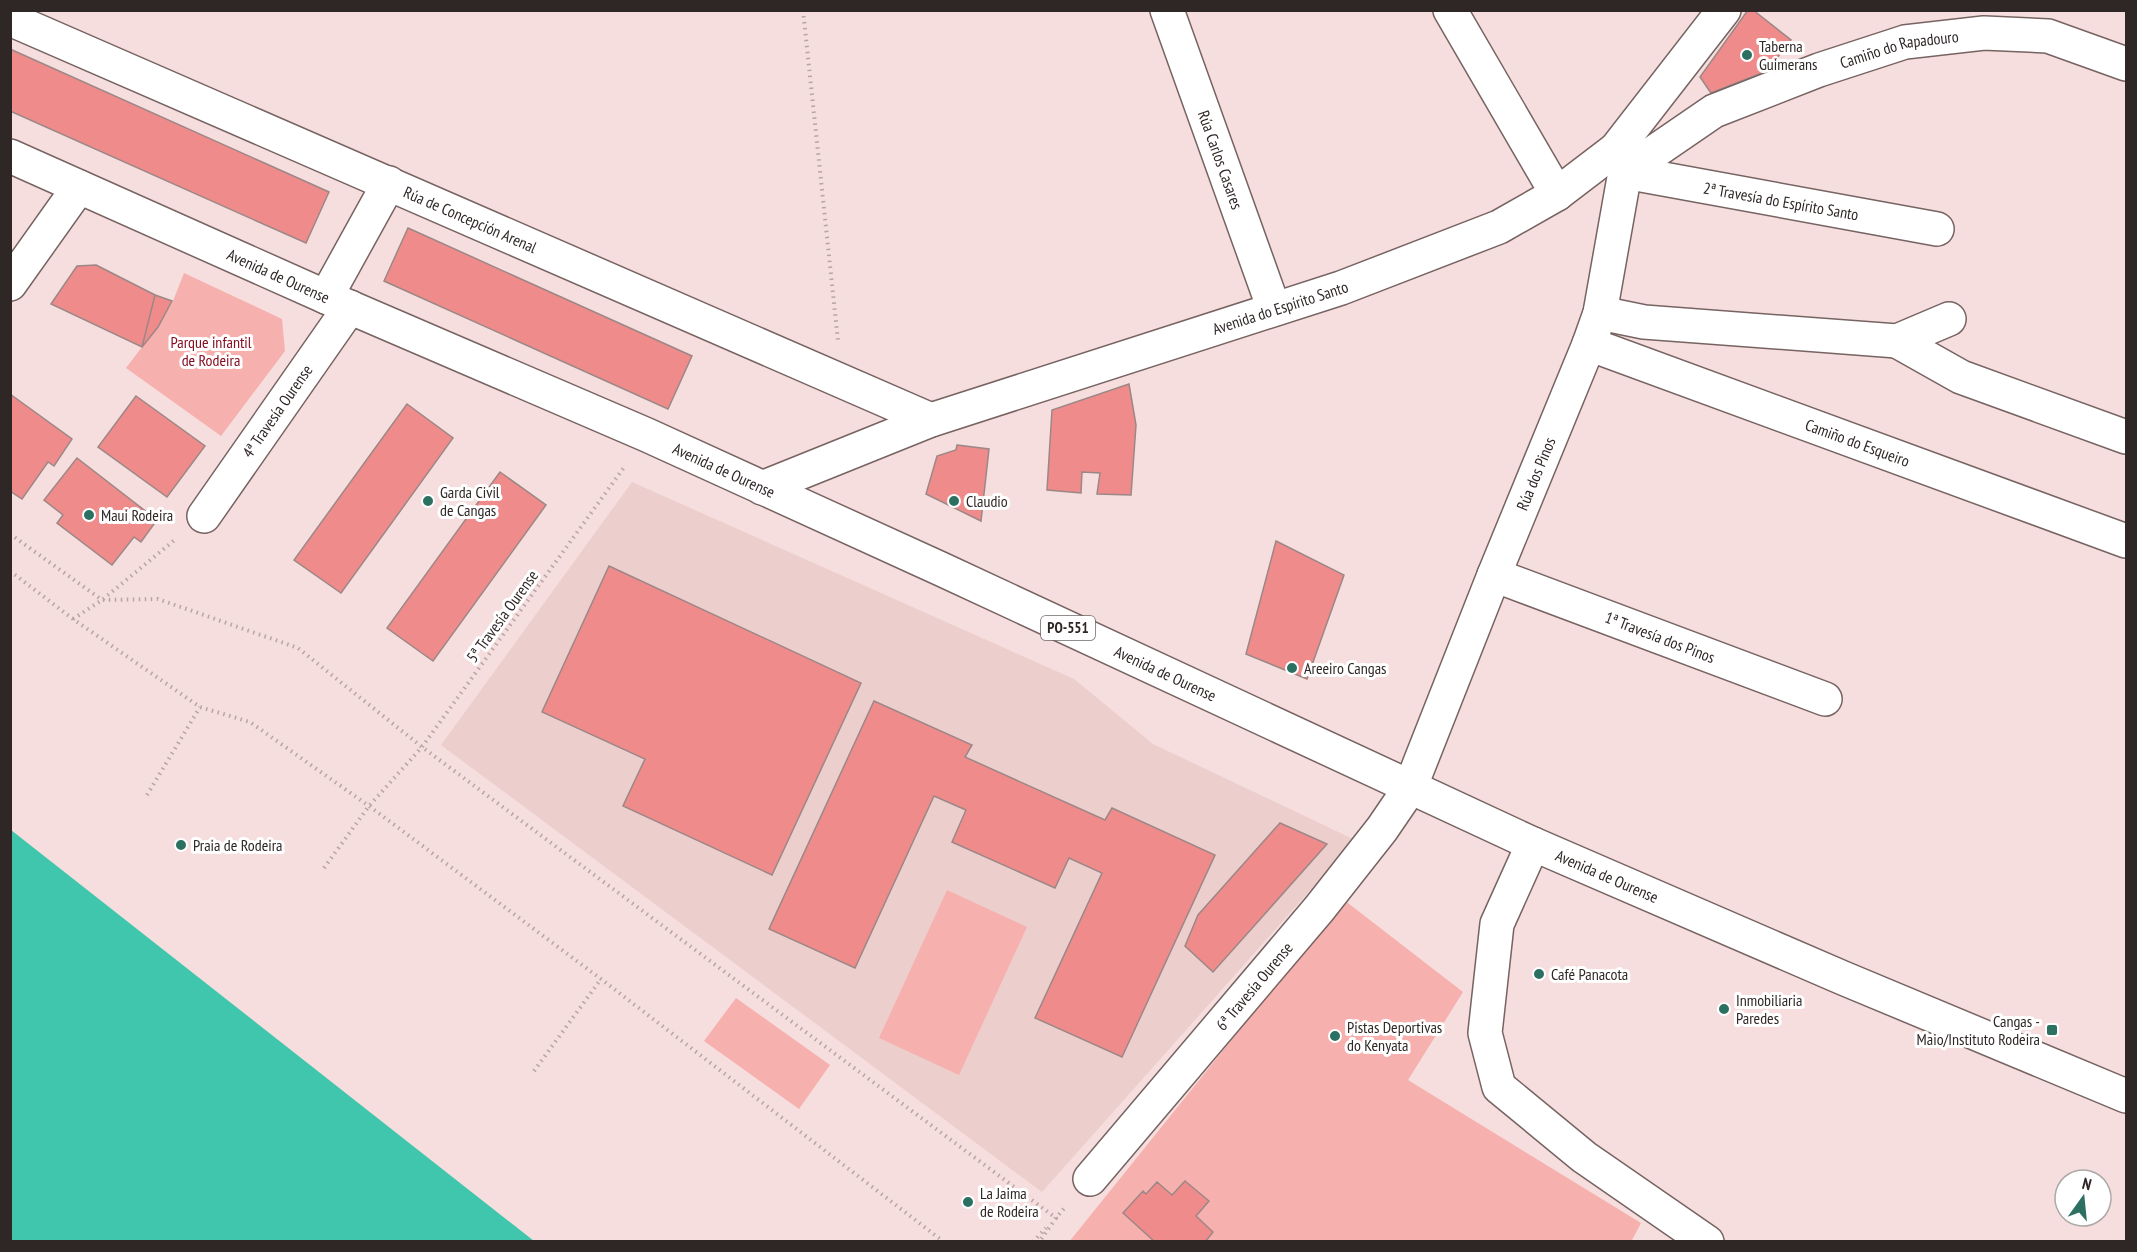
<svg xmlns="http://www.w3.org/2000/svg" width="2137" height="1252" viewBox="0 0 2137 1252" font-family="'PT Sans Narrow',sans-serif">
<rect width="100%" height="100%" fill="#f5dedd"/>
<!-- built -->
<path fill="#eccecc" d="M632,482L1074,679L1153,744L1355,840L1042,1192L441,745Z"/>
<!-- park -->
<path fill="#f6b1af" d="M184,273L282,319L285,351L221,436L126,368L158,326L173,301Z
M947,890L1027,927L959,1075L879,1038Z
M1344,900L1463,992L1408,1080L1641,1223L1631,1242H1069Z
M736,998L830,1065L799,1109L704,1041Z"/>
<!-- water -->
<path fill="#3fc6ad" d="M10,830H11L534,1241H11Z"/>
<!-- building -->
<path fill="#ef8c8b" stroke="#9c8786" stroke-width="1.5" d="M1748,10H1753L1791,40L1767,71L1711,93L1700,77Z
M10,49L329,192L306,243L10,111Z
M408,228L692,356L668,409L384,281Z
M96,265L155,295L142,347L51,304L77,266Z
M155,295L172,301L158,327L142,347Z
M1129,384L1136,425L1131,495L1097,494L1100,473L1082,472L1081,493L1047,490L1052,410Z
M10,394L72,439L54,466L48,462L22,499L10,491Z
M136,396L205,446L167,497L98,447Z
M407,404L453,438L341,593L294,560Z
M957,445L989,449L981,521L926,494L937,456L956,450Z
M77,458L157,520L141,542L134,537L112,565L57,523L63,515L44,500Z
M500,472L546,505L433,661L387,628Z
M1276,541L1344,575L1307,679L1246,654Z
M609,566L861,683L772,875L623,806L645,759L542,712Z
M874,701L972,745L965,757L1105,820L1112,808L1215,855L1122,1057L1035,1018L1102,873L1069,858L1055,888L952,842L966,810L934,796L855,968L769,929Z
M1280,823L1327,844L1213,972L1185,946L1198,915Z
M1185,1181L1209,1201L1196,1216L1213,1232L1205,1242H1155L1123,1213L1143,1191L1146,1194L1157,1182L1172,1195Z"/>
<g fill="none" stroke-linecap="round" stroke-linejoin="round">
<!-- street casing -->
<g stroke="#766362" stroke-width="36">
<g id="street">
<path id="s1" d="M1167,10L1274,309"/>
<path d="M1450,10L1557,194"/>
<path id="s2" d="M10,19L931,420"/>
<path id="s3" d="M1625,172L1714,111L1819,70L1905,42L1984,33L2048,36L2126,64"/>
<path d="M1625,172L1937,229"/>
<path d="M10,284L79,187"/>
<path d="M326,297L389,183"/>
<path d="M1600,313L1644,322L1897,341L1949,319"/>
<path d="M1897,341L1961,377L2126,437"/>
<path id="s4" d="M1589,344L2126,541"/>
<path d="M204,516L350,307"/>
<path d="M1494,575L1825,699"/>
<path d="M1533,844L1497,924L1485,1033L1499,1087L1584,1157L1707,1242"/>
<path id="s5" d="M1090,1179L1319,909L1382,829L1410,788L1494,575L1589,344L1600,313L1625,172L1616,149"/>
</g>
</g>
<!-- secondary casing -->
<g stroke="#766362" stroke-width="36">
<g id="secondary">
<path id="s6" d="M762,488L931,420L1341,288L1499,227L1557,194L1616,149L1724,10"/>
</g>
</g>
<!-- primary casing -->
<g stroke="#766362" stroke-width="36">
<g id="primary">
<path id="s7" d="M10,156L326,297L647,435L941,569L1533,844L1843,978L2126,1096"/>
</g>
</g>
<!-- path -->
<path stroke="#b7a5a4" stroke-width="4" stroke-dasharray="1.5 4.5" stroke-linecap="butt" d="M803,10L838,341
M10,534L102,600L158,599L298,648L422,747L1056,1218L1039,1242
M10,571L73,619L200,707L250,722L369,806L601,979L944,1242
M73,619L102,600L177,538
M147,795L200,707
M324,868L369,806L422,747L625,466
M534,1071L601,979
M1055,1219L1066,1206
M1033,1242L1046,1228"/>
<!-- street -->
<use href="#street" stroke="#fff" stroke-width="33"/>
<!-- secondary -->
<use href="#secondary" stroke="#fff" stroke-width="33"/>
<!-- primary -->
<use href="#primary" stroke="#fff" stroke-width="33"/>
</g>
<!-- markers -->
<g fill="#2c7062" stroke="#fff" stroke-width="2">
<circle cx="1747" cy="55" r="6"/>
<circle cx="428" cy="501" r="6"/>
<circle cx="954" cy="501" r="6"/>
<circle cx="89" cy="515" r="6"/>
<circle cx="1292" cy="668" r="6"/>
<circle cx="181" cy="845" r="6"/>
<circle cx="1539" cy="974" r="6"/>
<circle cx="1724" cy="1009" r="6"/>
<rect x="2046" y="1024" width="12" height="12" rx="3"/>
<circle cx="1335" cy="1036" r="6"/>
<circle cx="968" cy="1202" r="6"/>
</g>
<g text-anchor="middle" stroke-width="6" stroke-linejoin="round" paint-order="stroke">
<!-- shield labels -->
<rect fill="#fff" stroke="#6d6867" stroke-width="1.5" x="1041" y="616" width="54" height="24" rx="4.5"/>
<g font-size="15" font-weight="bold" fill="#2f2726">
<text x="1068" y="633">PO-551</text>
</g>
<!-- poi labels -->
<g font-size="16" fill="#2f2726" stroke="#fff" text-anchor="start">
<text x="1759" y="52">Taberna<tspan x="1759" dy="18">Guimerans</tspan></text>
<text x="440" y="498">Garda Civil<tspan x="440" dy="18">de Cangas</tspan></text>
<text x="966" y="507">Claudio</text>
<text x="101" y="521">Maui Rodeira</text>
<text x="1304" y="674">Areeiro Cangas</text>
<text x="193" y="851">Praia de Rodeira</text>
<text x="1551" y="980">Café Panacota</text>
<text x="1736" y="1006">Inmobiliaria<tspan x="1736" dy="18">Paredes</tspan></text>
<text x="2040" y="1027" text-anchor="end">Cangas -<tspan x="2040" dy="18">Maio/Instituto Rodeira</tspan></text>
<text x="1347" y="1033">Pistas Deportivas<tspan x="1347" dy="18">do Kenyata</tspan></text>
<text x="980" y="1199">La Jaima<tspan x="980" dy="18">de Rodeira</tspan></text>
</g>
<!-- street labels -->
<g font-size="16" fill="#2f2726" stroke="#fff">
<text dy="6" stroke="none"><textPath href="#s3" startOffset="304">Camiño do Rapadouro</textPath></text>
<text dy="6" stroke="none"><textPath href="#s1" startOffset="159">Rúa Carlos Casares</textPath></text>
<text transform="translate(1781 201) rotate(10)" y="6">2ª Travesía do Espírito Santo</text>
<text dy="6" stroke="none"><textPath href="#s2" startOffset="502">Rúa de Concepción Arenal</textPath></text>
<text dy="6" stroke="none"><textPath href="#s7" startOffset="294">Avenida de Ourense</textPath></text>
<text dy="6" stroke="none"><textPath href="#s6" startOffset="549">Avenida do Espírito Santo</textPath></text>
<text transform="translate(277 411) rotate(-55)" y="6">4ª Travesía Ourense</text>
<text dy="6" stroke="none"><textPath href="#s4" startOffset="286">Camiño do Esqueiro</textPath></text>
<text dy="6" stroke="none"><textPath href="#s7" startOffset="780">Avenida de Ourense</textPath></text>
<text dy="6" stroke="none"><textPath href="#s5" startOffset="844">Rúa dos Pinos</textPath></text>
<text transform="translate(502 616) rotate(-54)" y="6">5ª Travesía Ourense</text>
<text transform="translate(1660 637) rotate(21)" y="6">1ª Travesía dos Pinos</text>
<text dy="6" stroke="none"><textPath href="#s7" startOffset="1266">Avenida de Ourense</textPath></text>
<text dy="6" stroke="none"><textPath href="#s7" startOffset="1752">Avenida de Ourense</textPath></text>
<text transform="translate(1254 986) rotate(-50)" y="6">6ª Travesía Ourense</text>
</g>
<!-- park labels -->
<g font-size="16" fill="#860e20" stroke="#fff">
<text x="211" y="348">Parque infantil<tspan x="211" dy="18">de Rodeira</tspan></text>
</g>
</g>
<!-- border -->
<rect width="2137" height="1252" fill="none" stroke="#2f2726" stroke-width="24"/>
<!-- north arrow -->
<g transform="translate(2083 1198) rotate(15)"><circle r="28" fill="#ffffff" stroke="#aca9a8" stroke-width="1.5"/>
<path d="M0-4.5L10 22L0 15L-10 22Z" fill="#2c7062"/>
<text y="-9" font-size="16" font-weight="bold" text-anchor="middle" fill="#2f2726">N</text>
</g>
</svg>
